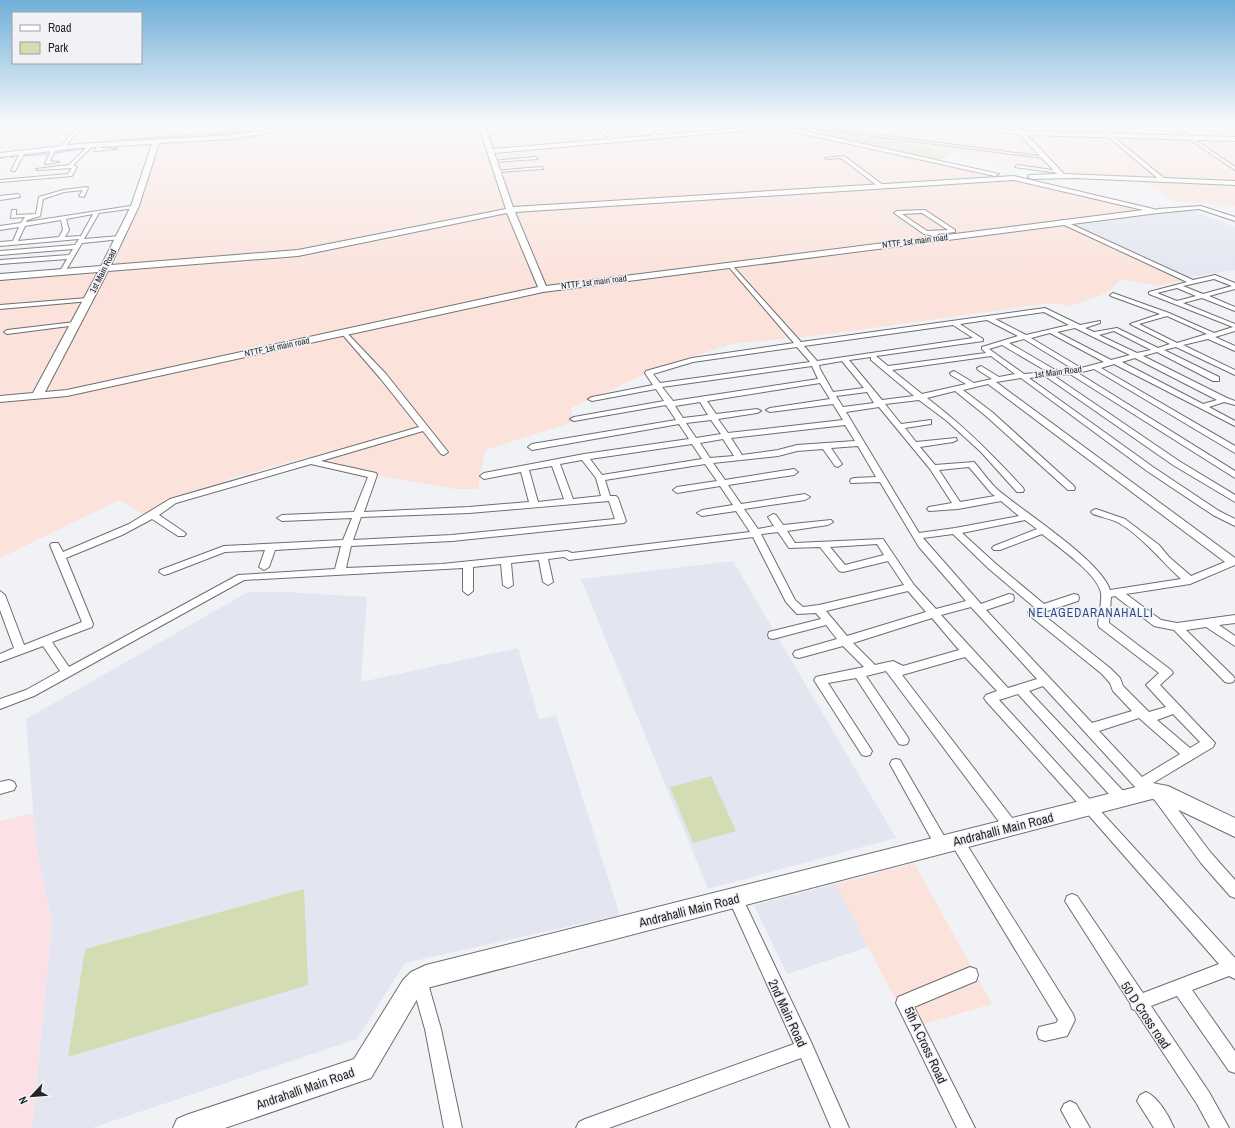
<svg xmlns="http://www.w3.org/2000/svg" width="1235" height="1128" viewBox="0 0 1235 1128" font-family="'Archivo Narrow',sans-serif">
<rect width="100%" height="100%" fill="#f1f2f6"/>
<!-- built -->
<path fill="#e3e6f1" d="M1191,210L1235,227V270L1188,277L1074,225Z
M733,561L896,838L708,889L581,579Z
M248,592H288L367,597L361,682L518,648L539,719L556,715L620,915L405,963L357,1039L92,1128H32L52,922L36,847L26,719Z
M836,884L868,947L787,974L754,905Z"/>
<!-- industrial -->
<path fill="#fbe2da" d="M0,124H79L59,145L0,153Z
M86,124H307L230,135L67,145Z
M323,124H755L803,133L1146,210L1065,221L1186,280L1156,286L1122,279L1107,293L1068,307L1061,304H1043L822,335L731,344L663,366L571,408L573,422L485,450L478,489H455L366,474L307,457L232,478L148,517L119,500L0,558V280L112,271L159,143L223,140L278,133Z
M791,124H1007L1051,171L995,162L883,139L886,137Z
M1018,124H1235V206L1174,201L1139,178L1067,175Z
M914,863L992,1004L910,1028L836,884Z"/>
<!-- medical -->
<path fill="#fbe1e5" d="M34,813L36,847L52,922L32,1128H0V821Z"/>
<!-- green -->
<path fill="#d3dcb2" d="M791,126L885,137L884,139L952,153L940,160L787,127Z
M711,776L736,831L693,843L670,787Z
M304,889L308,985L68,1057L85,949Z"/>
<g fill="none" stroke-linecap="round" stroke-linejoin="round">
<!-- stream -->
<path stroke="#5aa7c0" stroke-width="1.5" d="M119,140L237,132L234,129
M56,153L86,148
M22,156L48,154
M11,157H14
M0,158H3"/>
<!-- street casing -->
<g stroke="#6d6e71" stroke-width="2">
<path id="street" d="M80,124H84L63,149H59Z
M633,124H646L659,137L656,138L641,126L604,130L614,141L612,142L599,129Z
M654,124H659L674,136L671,137Z
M782,124H794L1046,157L1044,158Z
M1093,124H1098L1165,179V181H1161Z
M1167,124H1172L1235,167V170Z
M99,144L103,145L100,148L117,149L94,151Z
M89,145L93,146L73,165L77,167L72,176L0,182V180L68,174L72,168L38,170L36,169L69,165Z
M52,148L56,149L50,161L59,162L45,164Z
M21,151L25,152L15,171H11Z
M844,156L883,185V187H879L841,158L827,159L825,158Z
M536,157L538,159L494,162L492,161Z
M1017,165L1059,171L1061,172L1059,173L1015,167Z
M541,167L543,169L497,172L495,171Z
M86,187L88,188L84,197L79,196L83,190L64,192L43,199L40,216L27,220L26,222L137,205L135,208L99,213L84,239L120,236L122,237V239L82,243L65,272L63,273L60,271L67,259L0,264V260L69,255L73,249L0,255V251L75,245L79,239L0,246V242L13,241L19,227L0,230V226L21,223L25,217L11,218L12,210H16V215L36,214L39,197L63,190ZM93,214L81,236L65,237L69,230L66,219ZM61,220L63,230L59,237L18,241L25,226Z
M18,194L20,197L0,200V196Z
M1201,206L1235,217V221L1199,209L1158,213L1155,211L1158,209Z
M925,210L955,230V232L937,234L942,238L937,239L930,235L924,234L894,213L897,211ZM922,213L948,230L927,231L902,214Z
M1062,220L1193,280L1215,275L1235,283V289L1209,296L1235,307V311L1202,298L1183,303L1235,324V331L1215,337L1235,346V351L1208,339L1183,345L1235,370V375L1176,347L1164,350L1219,377V381H1213L1157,352L1143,356L1227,398L1235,401V405L1224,402L1209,407L1235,421V426L1114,364L1101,368L1235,446V453L1094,369L1078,373L1235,471V478L1070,374L1054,376L1179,461L1235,495V502L1173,465L1045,376L1029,378L1153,467L1219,511L1235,519V526L1213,515L1147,471L1021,378L996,382L1235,558V565L1190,584L1126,594L1161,620L1177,623L1235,615V623L1219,625L1235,636V646L1206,627L1186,630L1233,676L1235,679L1233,682L1229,683L1225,682L1174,630L1154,626L1115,596L1111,597L1109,623L1171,670L1173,673L1160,685L1215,743L1213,747L1153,783L1161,787L1211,853L1235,880V898L1230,896L1201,863L1151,795L1136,788L1043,686L1029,691L1127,795L1129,799L1127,803L1122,805L1117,803L1018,694L999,700L1235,958V979L1229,976L1192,990L1235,1051V1073L1229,1071L1177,996L1151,1006L1209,1092L1229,1128H1210L1197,1104L1135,1010L1132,1009L1130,1003L1065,901L1067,896L1072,894L1077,896L1143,993L1219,964L1085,811L986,701L984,698L986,695L997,691L965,657L902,675L1016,823L1018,827L1016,831L1011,833L1006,831L886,671L866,676L907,736L909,740L907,744L903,745L899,744L856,678L828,683L872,751L870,755L866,756L862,755L814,680L816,677L820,676L864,667L843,646L799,658L795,657L793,654L795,651L837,639L826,625L773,639L769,638L768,635L769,632L821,619L816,613L797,614L786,602L753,537L569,560L564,557L548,559L553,582L548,585L543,582L539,560L511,563L513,585L508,588L503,585L501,564L473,567V591L468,595L463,591V568L244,580L34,696L0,709V699L26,690L60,671L43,646L0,662V654L14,648L0,610V591L5,595L24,645L82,622L50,545L52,543H58L63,552L129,524L170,499L419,427L380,378L342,334V332H346L386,374L448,452L444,455L441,454L423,431L321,461L376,473L377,475L364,512L469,507L529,502L521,472L484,479L480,476L484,473L584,454L689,439L679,424L532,450L528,447L532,444L676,420L666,405L574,421L570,419L574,417L664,401L656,389L592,401L588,399L592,397L653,385L645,373L646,371L692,358L794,343L728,266V264L730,263L801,342L1045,308L1080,325L1100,321V323L1085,328L1094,332L1117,328L1158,348L1170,344L1130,324L1160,314L1111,296L1110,295L1113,293L1169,313L1214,333L1233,327L1149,294V292L1187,282L1060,223L1059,222ZM1214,279L1232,286L1203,294L1183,286ZM1177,288L1196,296L1177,301L1157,293ZM1044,312L1069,325L1026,335L995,319ZM1167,316L1207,334L1177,343L1139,324ZM987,320L1018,336L982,347V349L986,353L888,366L876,356L983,341V339L960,324ZM953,325L973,338L817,361L804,346ZM1075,328L1130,355L1111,360L1057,332ZM1114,331L1151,350L1137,353L1099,335ZM1050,333L1104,362L1081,368L1031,338ZM1024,339L1073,369L1057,371L1009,343ZM1002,345L1048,372L1024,374L989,349ZM797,347L810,362L660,383L653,374L693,362ZM991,356L1015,374L999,377L981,366L977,368L978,370L992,379L974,383L954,371L950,373L951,375L966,384L922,394L892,370ZM871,357V360L914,396L882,400L849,360ZM1135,358L1217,400L1203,404L1122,362ZM842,361L864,388L833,392L820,369L819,365ZM812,366L818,379L673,401L662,387ZM820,383L830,399L770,408L766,410L770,412L833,404L843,420L728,433L718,419L757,413L761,411L757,409L716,414L707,401ZM988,384L1225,562L1191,576L1169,557L1159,545L1125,519L1096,509L1093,510L1091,512L1093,514C1101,517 1111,519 1119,523C1143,537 1161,561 1181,579L1110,590C1101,561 1024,512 998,490C989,482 982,471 974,462L935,465L920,447L953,442L957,440L956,438L916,442L905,428L931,424V420L901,424L885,404L919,400L947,421L981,452L1017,492H1023L1024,490L1023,488C993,455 963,425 927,398L955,391L986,416L1068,490H1074L1075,488L1074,486L992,412L963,390ZM867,392L874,403L843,407L836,396ZM700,402L708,415L683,418L675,406ZM879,407L930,469L952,503L929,507L927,509L929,511L958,509L1001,501L1019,516L955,528L919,533L846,412ZM711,420L721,434L696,438L686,423ZM845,425L855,441L797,445L778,450L742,455L731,438ZM723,439L734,456L710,458L700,443ZM692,444L702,459L602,475L590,459ZM858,446L876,477L854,478L851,479L850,481L851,483L880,482L919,547L966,601L936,609L914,585L883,539L795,543L787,531L828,525L833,522L831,520L783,525L776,515L773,514L768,517L774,526L758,529L744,509L805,500L810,497L805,494L741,504L728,485L794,475L798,472L794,469L725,480L713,463L778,456L797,451L823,449L835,466L838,467L842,464L831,448ZM582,460L596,478L601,496L573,499L560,464ZM311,464L368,477L354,512L282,515L277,518L282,521L352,518L343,540L224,546L160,570L159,572L164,575L168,574L225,552L265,550L259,567L264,570L269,567L275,550L341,546L335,569L238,575L69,667L52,642L92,627L93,624L66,558L122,535L152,519L178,536H184L186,534L184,532L159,515L176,503ZM705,464L717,481L677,487L673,490L677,493L720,486L733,505L702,510L697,513L702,516L736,511L750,532L572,553L567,551L442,564L346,568L351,546L452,541L624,523L626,521L618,498L616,496H610L605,480ZM552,466L564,499L538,502L529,470ZM969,467L991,493L995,496L960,502L939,470ZM609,501L615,519L452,535L353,540L361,517L469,513ZM1025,520L1037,529L994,546L992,548L994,550H1000L1042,534C1057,546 1098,574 1101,593C1102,602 1099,614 1098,624L1099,627L1159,673L1146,685L1166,707L1149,712L1123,686L1120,678L1110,668L1041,613L1078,601L1079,598L1078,595L1074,594L1044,604L996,564L962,533ZM778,532L789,548L820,547L839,571L843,572L888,561L904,585L819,605L803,607L795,600L761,534ZM953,534L988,568L1034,607L1028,612L1029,615L1102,674L1110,683L1113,691L1132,711L1092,723L986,610L1013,601L1014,598L1013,595L1009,594L981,604L923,538ZM877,544L884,555L845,565L830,547ZM908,591L926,612L847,636L826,611ZM971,607L1037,679L1008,688L941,615ZM932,618L959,650L903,666L893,661L875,665L853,643ZM1173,714L1200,742L1190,748L1157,720ZM1139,718L1180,754L1142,777L1099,731Z
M88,298L91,300L90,301L0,309V305Z
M75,322L77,323V325L7,334L4,332L7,330Z
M896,759L900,760L947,841L949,845L947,849L942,851L937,849L890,764L892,760Z
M9,780L14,782L16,786L14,790L0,794V782Z
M957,835L962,837L1073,1014L1075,1020L1067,1036L1045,1041L1039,1039L1037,1033L1039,1027L1056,1023L1058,1020L952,845L950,841L952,837Z
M735,891L740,893L811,1042L849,1128H831L801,1058L609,1128H576L579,1122L585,1119L794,1044L728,898L730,893Z
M970,967L976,969L978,975L976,981L914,1007L975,1128H957L896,1003L898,997Z
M419,972L425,974L427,980L441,1029L462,1128H444L425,1029L411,980L413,974Z
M1146,1092C1158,1097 1169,1116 1174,1128H1154L1137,1101L1140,1095Z
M1070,1101L1076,1104L1090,1128H1071L1061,1110L1064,1104Z"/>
</g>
<!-- secondary casing -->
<g stroke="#6d6e71" stroke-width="2">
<path id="secondary" d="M305,124H321L232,139L159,143L139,206L111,265L298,250L506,209L478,124H484L493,149L787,124L783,126L999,174L995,176L776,128L494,153L513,207L1014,176L1162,211L1158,213L543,292L67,396L0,402V396L33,393L98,272L0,280V274L101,266L131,206L152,144L78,148L0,157V153L78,144L232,135ZM1014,180L1143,210L546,286L515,212ZM507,213L538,287L67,390L45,392L108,271L298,256Z
M946,124H964L1016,131L1015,129L1018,127L1023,131L1235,137V141L1027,135L1064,174L1235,181V185L1074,178L1032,179L1028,177L1029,175L1057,174L1020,135Z
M1152,783L1168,786L1235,818V837L1158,800L1152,799L427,988L419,996L371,1078L225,1128H173L177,1119L186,1115L354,1059L403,980L411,972L426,965Z"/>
</g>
<!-- street -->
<use href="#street" fill="#fff" fill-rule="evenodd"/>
<!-- secondary -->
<use href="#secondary" fill="#fff" fill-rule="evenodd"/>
</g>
<!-- sky -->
<linearGradient id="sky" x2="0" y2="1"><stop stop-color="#6fafd8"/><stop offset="0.44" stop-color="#f9f9fb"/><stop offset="1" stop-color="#f9f9fb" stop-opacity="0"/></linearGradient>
<rect width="1235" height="282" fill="url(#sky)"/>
<g text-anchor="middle" stroke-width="3" stroke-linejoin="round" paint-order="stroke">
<!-- far-street labels -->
<g font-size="9" fill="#242526" stroke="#f1f2f6">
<text transform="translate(915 241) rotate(-7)" y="3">NTTF 1st main road</text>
<text transform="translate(103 271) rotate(-63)" y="3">1st Main Road</text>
<text transform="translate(594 282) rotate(-7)" y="3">NTTF 1st main road</text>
<text transform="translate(277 347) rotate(-12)" y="3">NTTF 1st main road</text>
<text transform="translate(1058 372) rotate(-7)" y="3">1st Main Road</text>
</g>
<!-- neighbourhood labels -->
<g font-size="12" letter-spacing="1" fill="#2c4c83" stroke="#f1f2f6">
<text x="1091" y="617">NELAGEDARANAHALLI</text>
</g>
<!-- near-street labels -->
<g font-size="13" fill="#242526" stroke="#f1f2f6">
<text transform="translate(1003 829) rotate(-14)" y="5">Andrahalli Main Road</text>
<text transform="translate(689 910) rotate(-14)" y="5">Andrahalli Main Road</text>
<text transform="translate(788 1013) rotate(65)" y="5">2nd Main Road</text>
<text transform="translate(1146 1015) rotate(56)" y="5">50 D Cross road</text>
<text transform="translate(926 1045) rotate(65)" y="5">5th A Cross Road</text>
<text transform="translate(305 1088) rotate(-19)" y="5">Andrahalli Main Road</text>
</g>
</g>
<!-- legend -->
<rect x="12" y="12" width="130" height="52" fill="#f1f2f6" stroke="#9fa0a3"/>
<rect x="20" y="25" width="20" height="6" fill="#ffffff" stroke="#9fa0a3"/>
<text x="48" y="32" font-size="12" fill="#242526">Road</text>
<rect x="20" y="42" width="20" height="12" fill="#d3dcb2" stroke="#9fa0a3"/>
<text x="48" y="52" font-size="12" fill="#242526">Park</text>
<!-- north arrow -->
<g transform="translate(32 1096) rotate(244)" stroke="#f1f2f6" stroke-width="3" paint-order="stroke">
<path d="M0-3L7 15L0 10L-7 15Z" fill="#242526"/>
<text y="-6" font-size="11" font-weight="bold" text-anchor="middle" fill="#242526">N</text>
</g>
</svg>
